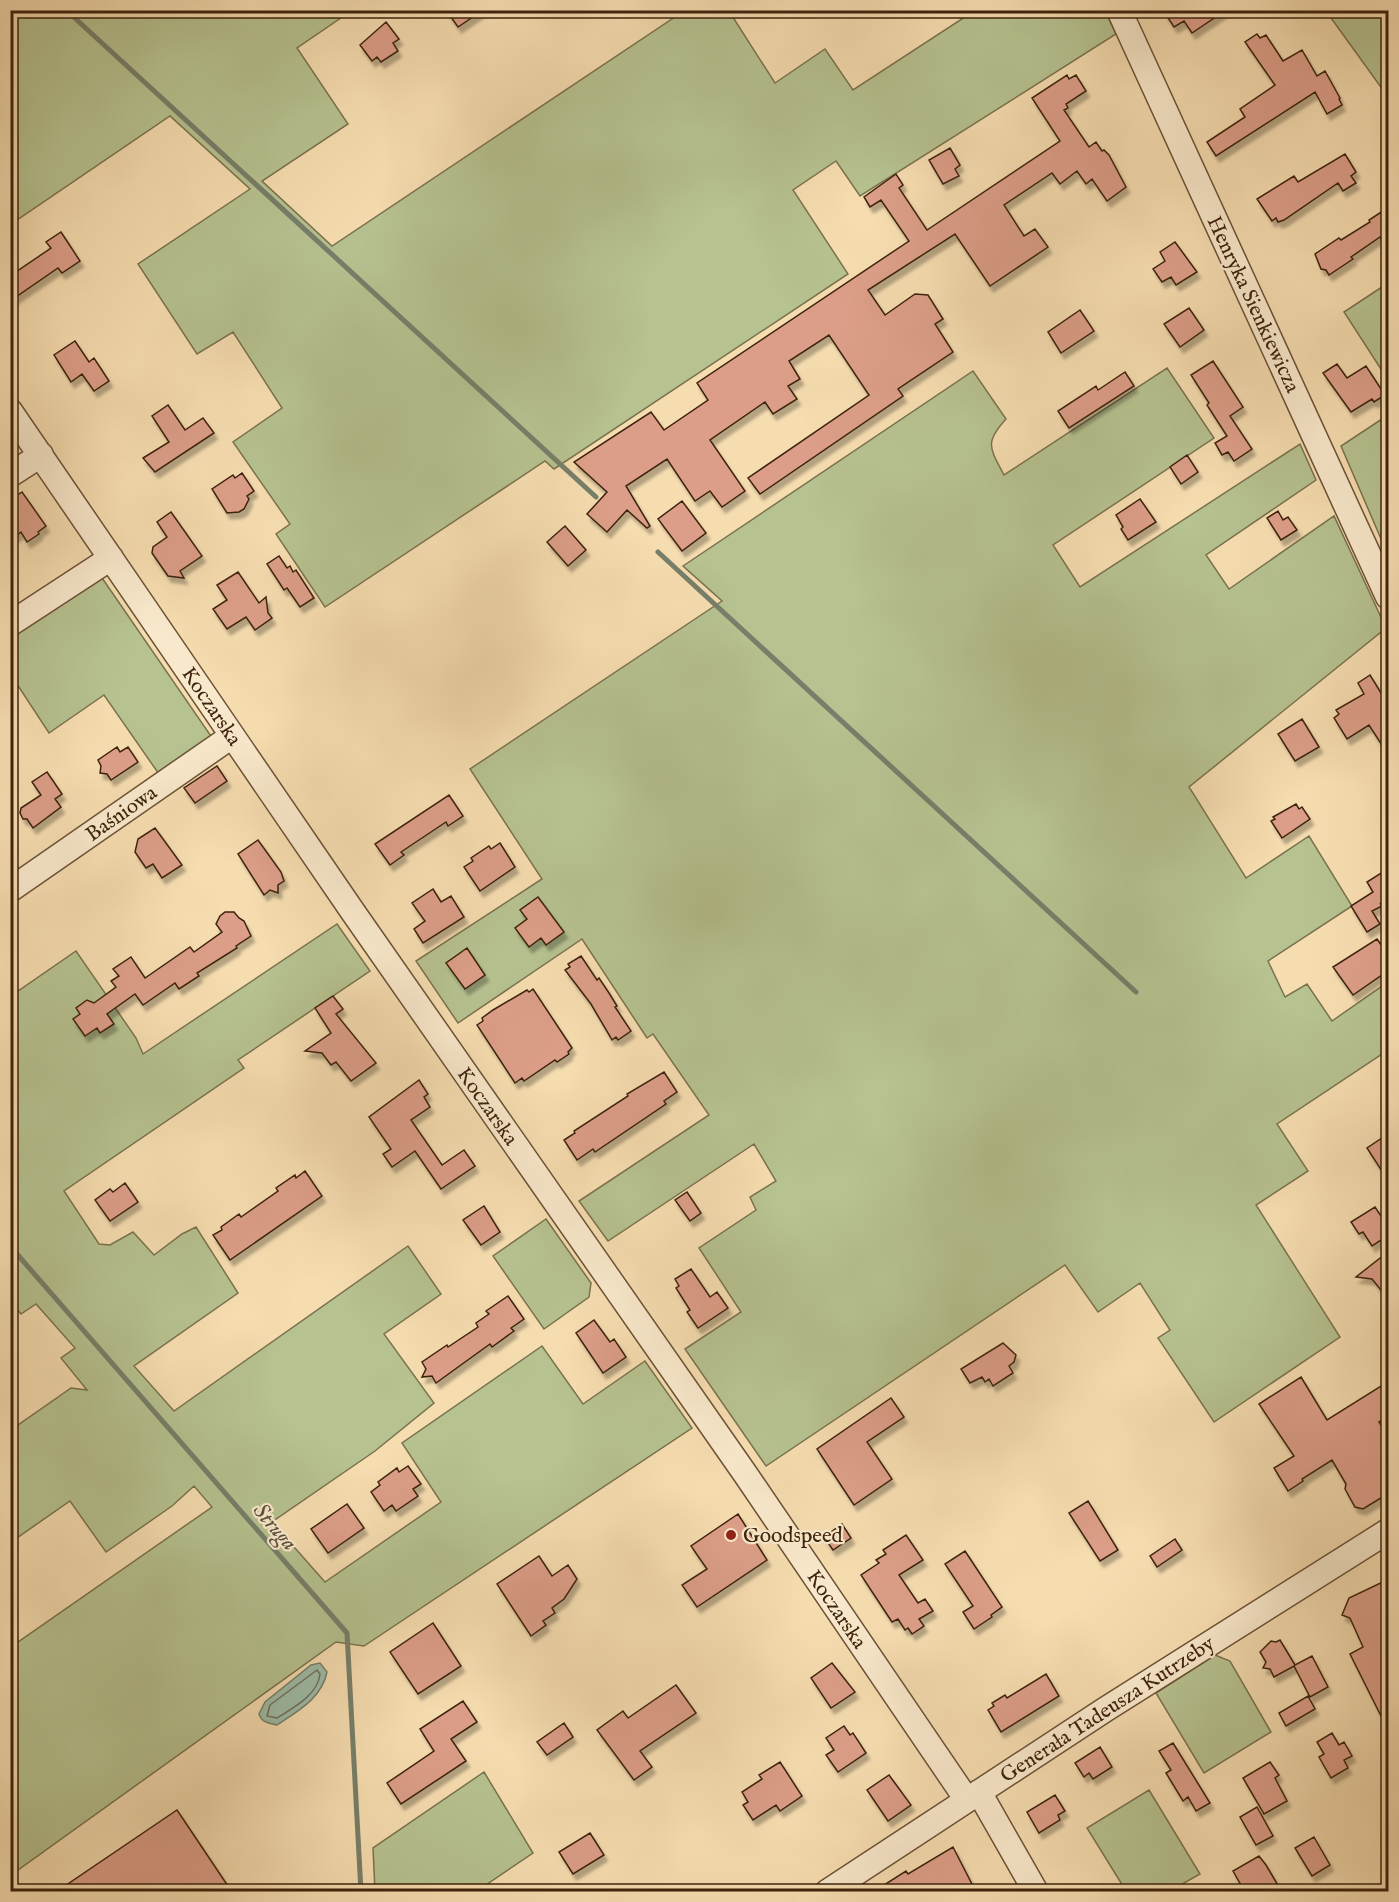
<svg xmlns="http://www.w3.org/2000/svg" width="1399" height="1902" viewBox="0 0 1399 1902" font-family="'IM FELL English',serif">
<defs>
<filter id="shadow"><feDropShadow dx="3.5" dy="6" stdDeviation="1.5" flood-color="#0004"/></filter>
</defs>
<rect width="100%" height="100%" fill="#f6ddb0"/>
<filter id="stains"><feTurbulence type="fractalNoise" baseFrequency=".00333" numOctaves="4"/><feColorMatrix values="0 0 0 0 .2 0 0 0 0 .09 0 0 0 0 .02 0 0 0 .5 -.17"/></filter>
<radialGradient id="worn" r=".72"><stop offset=".6" stop-color="#630" stop-opacity="0"/><stop offset="1" stop-color="#630" stop-opacity=".3"/></radialGradient>
<!-- green -->
<path fill="#b6c290" stroke="#7a724e" stroke-width="1.5" d="M10,11H351L297,48L348,124L262,181L332,246L684,11H729L775,83L825,49L853,90L974,11H1105L1116,34L860,196L836,161L793,190L848,274L554,469L545,461L325,607L276,534L290,524L233,442L282,408L233,332L197,354L138,264L250,189L170,116L11,224Z
M1326,11H1388V97Z
M1388,283V380L1344,312Z
M1167,368L1214,438L1053,545L1080,587L1300,444L1316,480L1206,555L1229,589L1334,516L1386,628L1189,787L1246,878L1309,836L1352,906L1268,961L1285,997L1307,984L1332,1021L1388,982V1050L1277,1124L1308,1171L1256,1205L1340,1337L1214,1422L1158,1338L1170,1330L1140,1283L1098,1312L1065,1265L766,1466L685,1349L741,1312L699,1248L756,1210L750,1197L776,1181L754,1144L608,1241L579,1201L709,1115L653,1034L647,1038L582,939L458,1023L416,961L542,879L470,769L722,601L683,566L973,371L1006,419C984,443 990,448 1004,475Z
M1388,415V555L1341,446Z
M100,575L213,739L161,777L104,695L49,733L11,675L10,635Z
M337,924L370,971L238,1060L244,1068L64,1191L99,1244L110,1245L133,1232L154,1255L182,1234L196,1227L238,1293L134,1366L174,1411L408,1246L441,1294L384,1334L434,1403L375,1451L272,1522L325,1582L441,1502L402,1443L542,1346L583,1404L645,1361L692,1428L364,1646L336,1642L11,1875V1647L212,1507L194,1486L172,1506L106,1552L70,1501L11,1542V1430L71,1388L87,1390L61,1358L75,1348L36,1304L21,1314L11,1302V996L76,951L136,1038L143,1054Z
M546,1219L591,1283L589,1297L544,1329L493,1256Z
M1215,1655L1230,1661L1271,1732L1204,1773L1156,1693Z
M484,1772L533,1853L477,1891H375L373,1848Z
M1149,1790L1200,1874L1170,1891H1126L1087,1828Z"/>
<!-- water -->
<path fill="#9dbca8" stroke="#777f6a" stroke-width="1.5" d="M320,1663L327,1672C322,1698 298,1711 277,1725C269,1723 262,1723 259,1714L265,1702L311,1665Z"/>
<g fill="none" stroke-linecap="round" stroke-linejoin="round">
<!-- shore -->
<path stroke="#6e705a" stroke-width="1.5" d="M317,1670L320,1674C318,1695 293,1708 277,1718L267,1716L270,1705Z"/>
<!-- stream -->
<path stroke="#777f6a" stroke-width="5" d="M66,10L596,497
M658,552L1136,992
M10,1246L347,1633L361,1892"/>
</g>
<!-- building -->
<path fill="#dc9e88" stroke="#3e230d" stroke-width="1.5" filter="url(#shadow)" d="M446,10H483L458,27Z
M1163,10H1226L1192,33L1184,21L1174,27Z
M386,22L399,39L393,43L398,51L381,62L377,57L372,61L360,45Z
M1257,34L1260,38L1266,35L1283,61L1302,50L1317,76L1325,71L1340,98L1339,99L1342,105L1327,114L1315,92L1216,156L1207,142L1245,117L1240,109L1275,85L1245,42Z
M1067,75L1069,79L1076,75L1086,91L1066,104L1068,108L1064,110L1089,147L1096,142L1102,151L1104,150L1109,155L1126,187L1107,201L1092,179L1086,184L1077,171L1060,184L1052,173L1004,205L1024,236L1035,229L1048,247L990,286L955,234L868,290L885,315L915,294L928,295L943,319L935,324L953,352L898,389L903,396L760,494L748,478L869,395L829,335L789,361L800,379L788,386L797,399L773,414L765,402L710,440L745,491L722,507L710,491L695,501L667,459L626,486L650,526L647,528L627,510L607,532L587,514L607,492L574,462L651,412L664,430L708,400L697,383L909,241L881,200L870,207L864,197L896,174L903,185L899,188L927,230L1060,141L1032,98Z
M950,148L960,165L955,169L959,176L943,184L929,160Z
M1345,154L1356,172L1351,176L1356,183L1343,191L1338,183L1284,220L1278,222L1276,218L1272,221L1257,199L1294,176L1298,182Z
M1389,207V250L1380,237L1351,257L1353,259L1329,275L1326,270L1321,269L1315,254L1339,238L1341,240L1370,222L1369,220Z
M61,232L80,261L62,273L58,268L10,301V276L51,248L46,242Z
M1175,242L1197,272L1176,285L1171,277L1162,282L1153,269L1165,261L1160,252Z
M1189,308L1204,330L1180,347L1164,324Z
M1080,310L1094,331L1061,353L1048,332Z
M75,341L89,362L94,358L109,381L94,391L82,374L71,382L54,355Z
M1213,361L1243,407L1230,416L1252,449L1234,461L1228,452L1222,455L1215,443L1227,436L1207,405L1209,403L1191,375Z
M1337,364L1347,378L1366,366L1385,395L1374,402L1372,399L1351,412L1323,373Z
M1125,372L1134,386L1069,428L1058,411L1096,386L1098,390Z
M168,405L185,430L203,418L214,433L155,472L143,458L169,442L152,416Z
M1187,455L1198,472L1181,484L1170,467Z
M242,473L254,491L247,496L249,499L244,509L239,512L227,513L212,489L233,475L235,478Z
M22,492L46,526L38,532L39,534L27,542L21,532L10,540V500Z
M1140,499L1156,522L1128,540L1121,529L1123,527L1116,515Z
M682,501L706,533L682,551L658,519Z
M1278,511L1283,520L1288,517L1297,530L1281,540L1267,518Z
M171,512L202,556L180,571L184,578L168,576L152,553L153,547L167,537L157,522Z
M565,526L586,550L568,566L547,542Z
M279,556L287,568L290,566L293,572L296,570L314,598L300,607L287,588L284,590L267,564Z
M238,572L259,603L266,597L268,613L272,618L255,630L246,617L227,629L213,609L227,600L217,585Z
M1370,675L1389,706V756L1369,725L1347,739L1334,718L1339,714L1336,710L1364,694L1358,683Z
M1302,719L1319,747L1295,761L1278,734Z
M117,747L120,752L128,747L138,762L111,780L107,774L100,773L101,766L98,760Z
M217,766L227,781L195,803L184,788Z
M47,772L62,794L55,799L61,807L33,828L27,819H23L20,813L21,808L41,795L32,782Z
M449,795L463,816L448,826L446,822L401,852L404,855L390,865L375,844Z
M1296,804L1299,809L1302,807L1310,819L1282,838L1271,821L1275,819L1273,817Z
M155,828L182,865L162,878L153,864L146,868L135,852L138,839Z
M258,840L281,872L284,881L278,885V893L270,890L264,895L238,854Z
M500,843L515,867L480,891L464,867L473,861L471,858L489,846L491,849Z
M1389,868V915L1380,903L1382,906L1372,911L1380,924L1367,932L1351,906L1373,892L1367,882Z
M433,889L441,902L451,896L464,917L423,943L414,929L425,921L412,903Z
M538,897L564,932L546,945L541,938L529,947L515,928L527,919L520,910Z
M225,912H234L239,918L244,921L251,936L236,946L237,948L197,973L199,976L179,989L175,983L143,1005L135,994L107,1014L114,1024L100,1033L97,1028L85,1036L73,1019L80,1014L76,1008L87,1000L94,1003L116,987L111,981L119,976L113,969L131,957L145,978L190,947L194,952L222,932L216,924L220,916Z
M1377,939L1389,956L1382,961L1389,970L1353,995L1333,967Z
M467,948L485,975L465,989L446,963Z
M581,956L597,980L599,978L609,993L617,1006L615,1007L631,1031L618,1040L616,1037L612,1040L591,1004L565,970L570,967L568,964Z
M533,989L572,1048L568,1052L569,1054L557,1062L555,1060L524,1081L522,1078L515,1083L477,1025L483,1021L482,1018L493,1010L527,990L529,992Z
M333,996L343,1009L336,1014L376,1063L351,1081L336,1062L331,1065L322,1053L305,1051L331,1033L315,1008Z
M664,1072L677,1092L664,1101L666,1104L595,1152L593,1149L577,1160L564,1140L575,1133L574,1131L628,1096L627,1094Z
M419,1080L428,1094L424,1097L430,1107L411,1120L442,1165L464,1150L475,1166L441,1189L415,1151L392,1167L383,1154L391,1149L369,1117Z
M1382,1138L1389,1148V1182L1367,1148Z
M305,1171L322,1196L230,1260L213,1235L222,1230L221,1227L239,1214L241,1217L278,1191L276,1188L295,1175L296,1178Z
M125,1183L138,1202L110,1221L95,1200L110,1189L113,1192Z
M687,1192L701,1213L690,1221L675,1200Z
M484,1206L500,1232L481,1245L463,1220Z
M1375,1207L1385,1222L1383,1224L1389,1235L1372,1246L1363,1232L1359,1234L1351,1222Z
M1389,1251V1300L1372,1279L1356,1277Z
M691,1269L710,1297L717,1292L728,1308L698,1328L687,1312L690,1310L676,1288L679,1286L675,1279Z
M508,1296L524,1319L511,1328L514,1331L492,1347L490,1344L436,1383L432,1376L422,1377L426,1369L422,1362L447,1345L448,1347L478,1327L476,1323L489,1314L486,1311Z
M594,1320L610,1342L614,1339L626,1357L603,1373L576,1333Z
M1003,1343L1016,1355L1014,1362L1009,1366L1013,1373L993,1386L989,1379L985,1382L982,1377L970,1383L961,1369Z
M1301,1377L1327,1420L1389,1381V1416L1379,1422L1389,1438V1493L1363,1509L1355,1507L1345,1489L1346,1484L1332,1460L1302,1479L1303,1481L1288,1491L1274,1468L1294,1456L1259,1404Z
M891,1398L904,1417L867,1442L892,1479L854,1505L817,1449Z
M408,1466L421,1484L413,1489L418,1496L396,1511L392,1505L384,1511L371,1492L380,1485L378,1482L397,1468L399,1472Z
M1088,1501L1118,1550L1100,1561L1069,1513Z
M347,1504L364,1528L328,1553L311,1529Z
M738,1514L767,1560L697,1607L682,1585L707,1569L691,1546Z
M842,1524L851,1538L833,1550L824,1537Z
M906,1535L923,1560L899,1575L918,1603L925,1599L933,1611L919,1619L924,1626L912,1634L908,1628L905,1630L898,1619L892,1622L861,1575L879,1563L876,1560L886,1554L883,1550Z
M1175,1539L1182,1550L1157,1567L1150,1556Z
M965,1551L1002,1607L991,1615L992,1617L974,1629L963,1612L973,1606L945,1564Z
M539,1556L552,1576L568,1565L577,1579L564,1599L552,1608L555,1613L543,1621L546,1625L531,1636L497,1584Z
M1389,1579V1732L1350,1654L1363,1647L1350,1618L1342,1615L1349,1598Z
M433,1623L461,1666L418,1694L390,1652Z
M1280,1640L1295,1665L1312,1656L1328,1687L1310,1697L1294,1666L1274,1677L1270,1669L1263,1668L1266,1662L1260,1652L1271,1641L1276,1642Z
M832,1663L855,1692L831,1708L811,1678Z
M1046,1674L1059,1696L1001,1732L988,1710L994,1706L992,1703L1005,1695L1007,1698Z
M676,1685L696,1713L640,1751L652,1767L634,1780L597,1730L623,1711L628,1718Z
M1308,1696L1315,1709L1286,1726L1279,1713Z
M463,1701L477,1722L451,1739L466,1761L401,1804L387,1783L434,1751L420,1729Z
M564,1723L573,1737L547,1755L537,1742Z
M844,1726L850,1735L853,1733L866,1753L838,1772L826,1755L834,1750L826,1738Z
M1332,1733L1339,1745L1344,1742L1352,1756L1344,1760L1348,1768L1331,1778L1319,1757L1324,1754L1317,1742Z
M1173,1743L1210,1803L1196,1811L1188,1797L1183,1801L1166,1773L1171,1770L1159,1751Z
M1100,1747L1112,1767L1093,1779L1089,1773L1084,1777L1075,1763Z
M780,1762L802,1796L780,1811L776,1805L753,1820L743,1805L748,1802L742,1792L762,1779L759,1775Z
M1270,1762L1279,1775L1275,1778L1287,1801L1264,1814L1243,1778Z
M889,1775L911,1805L888,1821L867,1790Z
M1055,1795L1065,1811L1058,1815L1060,1820L1039,1833L1027,1812Z
M1257,1807L1273,1836L1256,1845L1240,1817Z
M177,1810L232,1892H56Z
M590,1833L604,1855L573,1874L559,1852Z
M1314,1837L1330,1865L1312,1876L1295,1848Z
M953,1847L976,1892H873L906,1871L908,1874Z
M1259,1856L1266,1865L1282,1892H1245L1233,1871Z"/>
<g fill="none" stroke-linecap="round" stroke-linejoin="round">
<!-- minor casing -->
<g stroke="#6c5236" stroke-width="27">
<path id="minor" d="M1119,10L1388,597
M10,411L353,912L746,1475L967,1800
M10,475L41,455
M10,624L111,558
M10,890L232,736
M979,1792L1036,1892
M827,1892L1106,1709L1388,1531"/>
</g>
<!-- minor -->
<use href="#minor" stroke="#f9e9cc" stroke-width="24"/>
</g>
<!-- markers -->
<circle fill="#8f2418" stroke="#f9e9cc" stroke-width="2" cx="731" cy="1535" r="6"/>
<g text-anchor="middle" stroke-width="4.5" stroke-linejoin="round" paint-order="stroke">
<!-- street labels -->
<g font-size="21" fill="#3e230d" stroke="#f9e9cc">
<text transform="translate(1254 304) rotate(65)" y="7">Henryka Sienkiewicza</text>
<text transform="translate(212 706) rotate(56)" y="7">Koczarska</text>
<text transform="translate(121 813) rotate(-35)" y="7">Baśniowa</text>
<text transform="translate(488 1106) rotate(55)" y="7">Koczarska</text>
<text transform="translate(837 1609) rotate(56)" y="7">Koczarska</text>
<text transform="translate(1107 1709) rotate(-33)" y="7">Generała Tadeusza Kutrzeby</text>
</g>
<!-- poi labels -->
<g font-size="21" fill="#3e230d" stroke="#f9e9cc" text-anchor="start">
<text x="743" y="1542">Goodspeed</text>
</g>
<!-- water labels -->
<g font-size="22" font-style="italic" fill="#5a513c" stroke="#f9e9cc">
<text transform="translate(276 1526) rotate(49)" y="8">Struga</text>
</g>
</g>
<!-- margin -->
<rect width="1399" height="1902" fill="none" stroke="#f6ddb0" stroke-width="36"/>
<rect x="12" y="12" width="1375" height="1878" fill="none" stroke="#3e230d" stroke-width="3"/>
<rect x="18" y="18" width="1363" height="1866" fill="none" stroke="#3e230d" stroke-width="1.5"/>
<rect width="100%" height="100%" filter="url(#stains)"/>
<rect width="100%" height="100%" fill="url(#worn)"/>
</svg>
